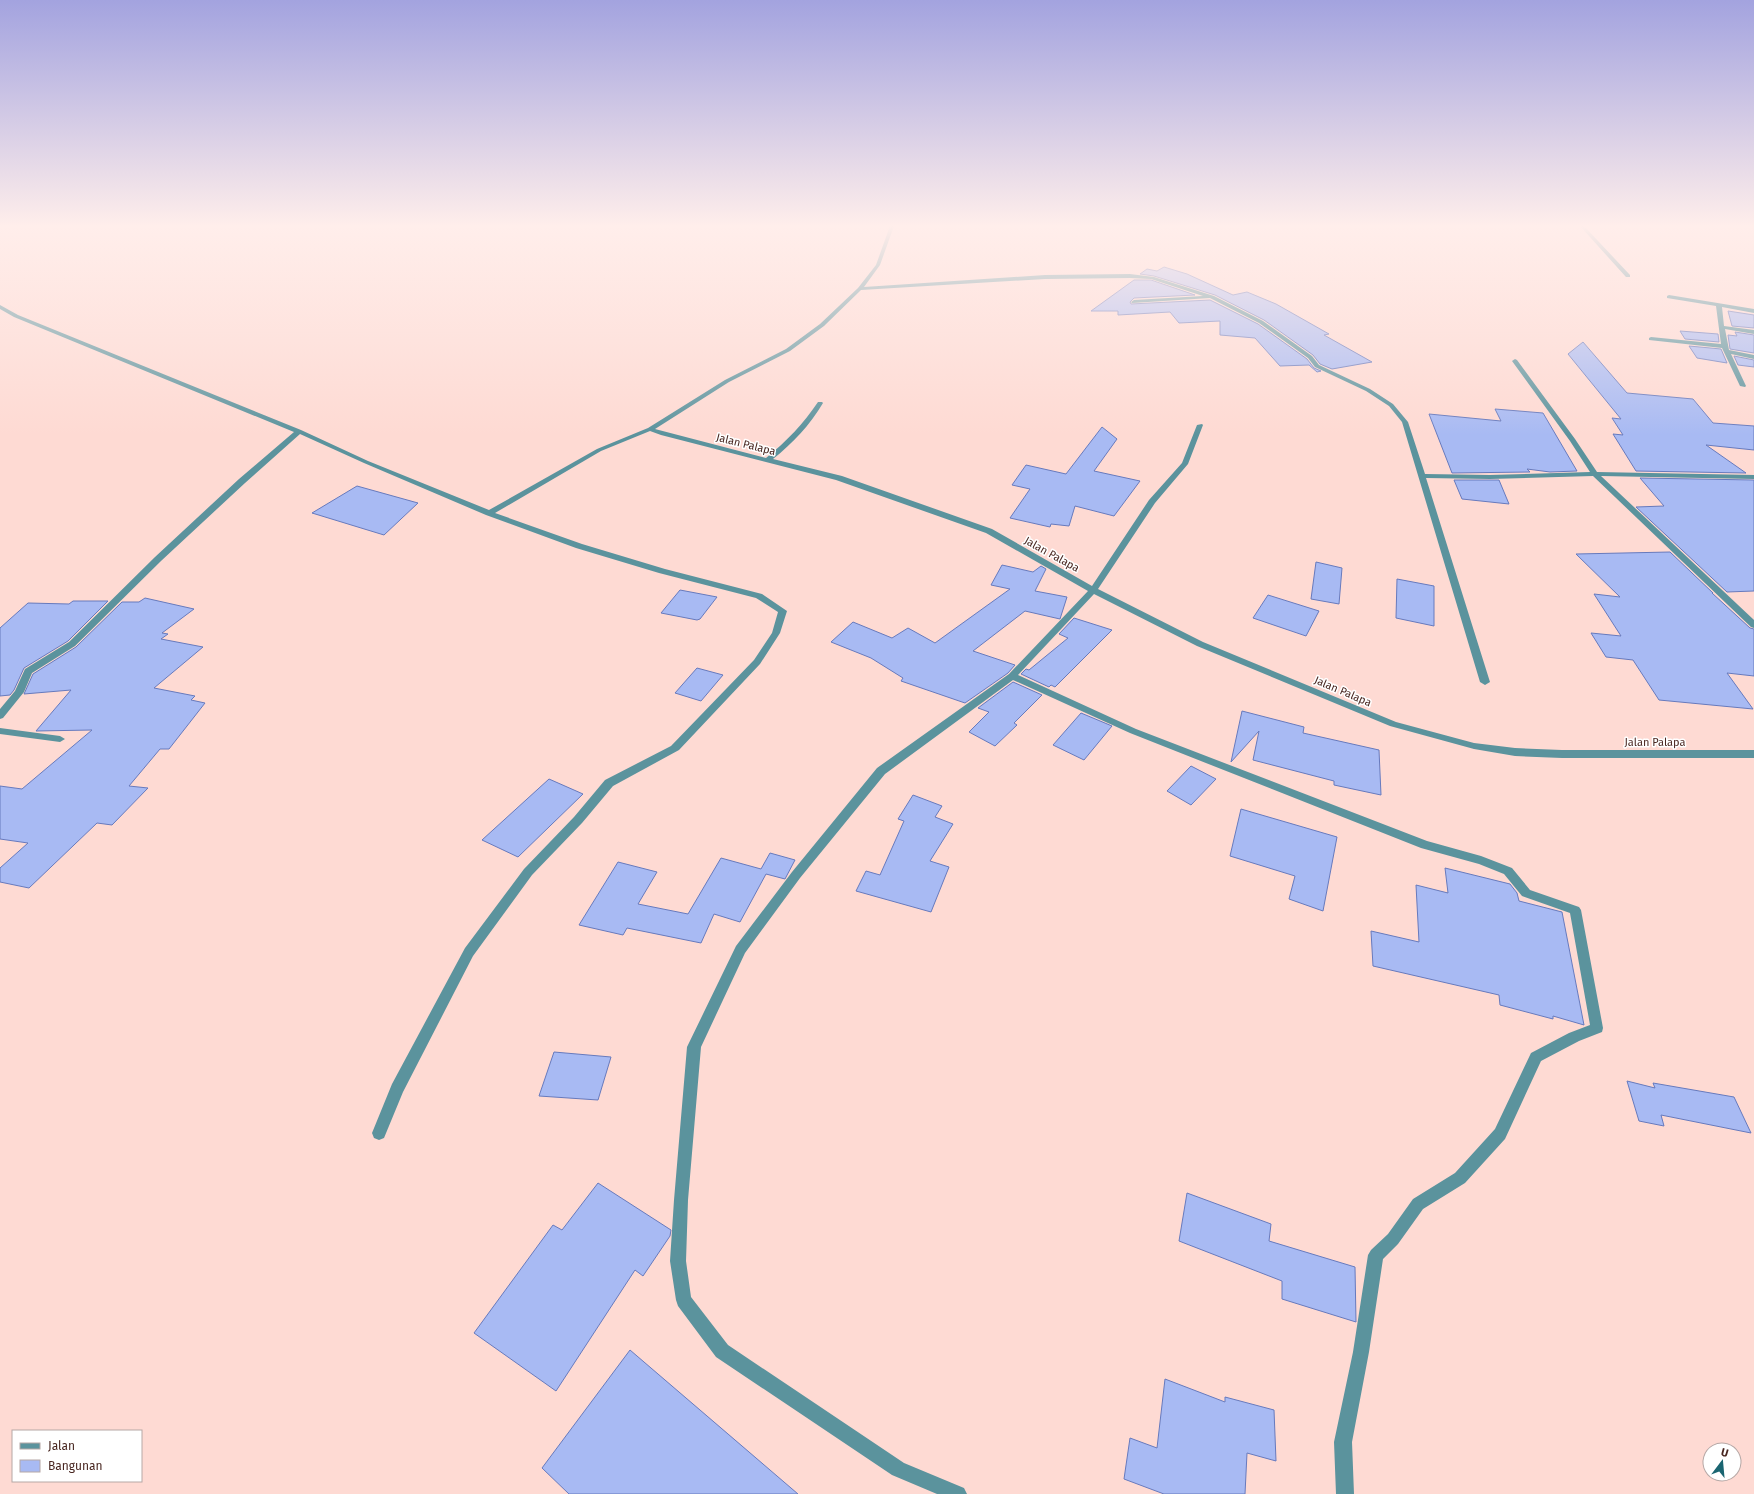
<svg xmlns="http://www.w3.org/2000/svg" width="1754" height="1494" viewBox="0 0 1754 1494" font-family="'Fira Sans',sans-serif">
<rect width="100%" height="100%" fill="#fedad3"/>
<!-- building -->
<path fill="#a8baf3" stroke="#677abd" d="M1164,267L1187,274L1233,295L1247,292L1276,304L1329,334L1324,335L1372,362L1332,369L1320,364L1313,355L1264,320L1215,295L1154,276L1140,274L1147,269L1157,271Z
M1134,280H1151L1195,295L1134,298L1130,302L1131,304L1210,300L1258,324L1307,359L1314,368L1321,371L1317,372L1309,365L1280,366L1255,338L1220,335V321L1179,323L1170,312L1118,315V311H1091Z
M1728,311L1754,315V328L1732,326Z
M1680,331L1718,334L1719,342L1685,339Z
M1735,332L1754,335V353L1730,349L1728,335L1737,336Z
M1583,342L1627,393L1693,399L1713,423L1754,426V450L1706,445L1746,473L1636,471L1613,434L1623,435L1612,418L1621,419L1568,354Z
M1689,346L1721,349L1727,363L1697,358Z
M1734,356L1754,360V367L1738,365Z
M1495,409L1543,413L1577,471L1550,472L1527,469L1530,472L1452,473L1429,414L1501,421Z
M1102,427L1117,439L1094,471L1140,481L1114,516L1075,506L1069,526L1051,524L1050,527L1010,518L1030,489L1012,485L1026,465L1066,474Z
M1640,478L1754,480V591L1727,592L1636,507L1664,506Z
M1454,480H1499L1509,504L1462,499Z
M357,486L418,503L384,535L312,513Z
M1670,552L1713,593H1712L1750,628L1754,629V676L1727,673L1753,709L1659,700L1633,660L1606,657L1591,633L1621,636L1594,594L1620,597L1576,554Z
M1316,562L1342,568L1339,604L1311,599Z
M1002,565L1033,572L1041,566L1046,569L1035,591L1067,597L1060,619L1025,611L973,651L1015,665L1008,673L965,703L901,681L903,678L871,658L831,642L853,622L892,638L908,628L935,643L1010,589L991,585Z
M1397,579L1434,586V626L1396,618Z
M680,590L717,597L700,619L697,620L661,613Z
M1268,595L1319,611L1306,636L1253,618Z
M145,598L194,609L162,633L168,634L161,639L203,647L154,688L195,696L191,700L205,703L169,749H160L129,786L148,788L112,825L97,823L29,888L0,882V868L28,843L0,839V786L22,789L92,730L36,731L71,690L24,694L33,674L76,647L122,602H139Z
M73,601H108L68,641L24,668L14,690L10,695L0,696V628L28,603L69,604Z
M1074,618L1112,630L1055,687L1051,685L1049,687L1021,674L1026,669L1029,670L1068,638L1059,634Z
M697,668L723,675L701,701L675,693Z
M1013,682L1042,695L1014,723L1017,725L995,746L969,732L989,712L978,708Z
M1242,711L1304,727L1303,733L1379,750L1381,795L1334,785V781L1253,760L1259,731L1231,762Z
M1081,713L1112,726L1084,760L1053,745Z
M1191,766L1216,779L1191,805L1167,791Z
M549,779L583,794L518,857L482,840Z
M913,795L942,806L935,817L953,824L930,861L949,867L931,912L856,891L866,871L880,875L904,821L898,819Z
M1241,809L1337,837L1323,911L1289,899L1295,876L1230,856Z
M770,853L795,860L785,879L766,874L740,922L714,914L701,943L627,928L623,935L579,925L618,862L657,872L638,904L688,914L721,858L761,869Z
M1445,868L1510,884L1517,893L1519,901L1562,912L1584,1025L1553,1016V1019L1500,1005L1499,995L1373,966L1371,931L1419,942L1416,885L1448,893Z
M554,1052L611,1057L598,1100L539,1096Z
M1627,1081L1655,1088L1653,1083L1734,1097L1751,1133L1661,1115L1664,1126L1639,1121Z
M598,1183L671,1230L670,1236L643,1276L635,1270L556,1391L474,1333L553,1225L562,1230Z
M1187,1193L1271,1224L1269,1241L1355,1267L1356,1322L1282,1299V1281L1179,1241Z
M630,1350L798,1494H569L542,1468Z
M1165,1379L1225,1402V1397L1274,1410L1276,1461L1247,1453L1245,1494H1164L1124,1479L1130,1438L1157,1448Z"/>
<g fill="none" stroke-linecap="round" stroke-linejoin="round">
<!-- minor -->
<path fill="#5b939d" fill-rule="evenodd" d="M890,226H894L880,265L864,287L1045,275L1130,274L1154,277L1214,296L1263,321L1312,356L1319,365L1370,389L1393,404L1408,422L1425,474L1490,475L1590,472L1570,441L1512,361L1515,359L1517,360L1575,439L1597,472L1754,475V479L1601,476L1754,620V628L1751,627L1593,476L1490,479L1426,478L1490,682L1485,685L1480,682L1402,422L1389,406L1366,391L1315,367L1308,358L1259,323L1210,298L1132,303L1131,302L1134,300L1203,296L1151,279L1130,278L1045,279L861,290L824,326L790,351L729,382L655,429L766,458C787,441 803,424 818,402H822L823,403C810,425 793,443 773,459L842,476L992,529L1092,586L1149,500L1182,463L1197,425L1202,424L1203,425L1188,464L1155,503L1098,589L1203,642L1396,722L1474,743L1515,748L1562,750H1754V758H1562L1515,756L1474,749L1390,726L1197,646L1094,594L1018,675L1136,729L1427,841L1481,856L1512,868L1530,890L1579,907L1581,910L1603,1028L1602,1032L1579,1041L1541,1061L1505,1139L1465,1183L1423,1209L1398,1244L1383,1259L1369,1352L1352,1442L1354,1494H1336L1334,1442L1353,1352L1368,1255L1371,1250L1388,1234L1413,1199L1455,1173L1495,1129L1531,1053L1569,1033L1590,1025L1570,913L1522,896L1504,874L1479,864L1421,848L1130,733L1013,680L885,774L800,878L745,953L701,1047L688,1200L686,1261L691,1297L728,1345L904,1463L964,1488L967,1494H937L892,1475L716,1357L678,1306L676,1300L670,1261L674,1200L687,1047L736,946L792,872L877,768L1009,674L1088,591L986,533L836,480L661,435L650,431L601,451L495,513L582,544L665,569L762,594L787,611L780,633L760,664L679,750L613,786L582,823L532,875L473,956L403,1092L384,1138L379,1140L374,1138L372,1133L392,1084L465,948L524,869L574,817L605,780L671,746L754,660L772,633L778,612L756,598L659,573L576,548L486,515L364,463L300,434L245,483L161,561L75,646L32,673L24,692L3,718L0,719V709L15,691L25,669L69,642L155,557L239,479L294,432L14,317L0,309V305L18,315L301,430L368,461L489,510L597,449L648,428L725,380L786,349L820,324L858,288L876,265Z
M1580,226H1584L1630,275V277H1626Z
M1669,295L1754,309V313L1722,307L1724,326L1754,330V334L1725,329L1729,350L1754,355V359L1731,354L1746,386L1745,387L1740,386L1722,348L1649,340V338L1651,337L1721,344L1716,306L1667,298V296Z
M0,728L60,736L65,739L60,742L0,734Z"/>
</g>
<!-- sky -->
<linearGradient id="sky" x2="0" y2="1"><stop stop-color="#a3a3df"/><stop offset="0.52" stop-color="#ffeeeb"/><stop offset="1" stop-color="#ffeeeb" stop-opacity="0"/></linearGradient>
<rect width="1754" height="435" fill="url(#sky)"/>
<g text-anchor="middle" stroke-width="3" stroke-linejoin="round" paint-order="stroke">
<!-- street labels -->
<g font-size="11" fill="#482620" stroke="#fff">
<text transform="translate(746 444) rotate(14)" y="4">Jalan Palapa</text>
<text transform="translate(1052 554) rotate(29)" y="4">Jalan Palapa</text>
<text transform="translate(1343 691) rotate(23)" y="4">Jalan Palapa</text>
<text x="1655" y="746">Jalan Palapa</text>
</g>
</g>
<!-- legend -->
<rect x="12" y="1430" width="130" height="52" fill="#ffffff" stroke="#b6a8a6"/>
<rect x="20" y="1443" width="20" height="6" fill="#5b939d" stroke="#b6a8a6"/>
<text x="48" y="1450" font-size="12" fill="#482620">Jalan</text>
<rect x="20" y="1460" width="20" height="12" fill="#a8baf3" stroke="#b6a8a6"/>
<text x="48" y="1470" font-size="12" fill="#482620">Bangunan</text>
<!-- north arrow -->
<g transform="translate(1722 1462) rotate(16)"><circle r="19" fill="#ffffff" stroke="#b6a8a6"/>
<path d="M0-3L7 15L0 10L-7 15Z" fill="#1a6571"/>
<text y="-6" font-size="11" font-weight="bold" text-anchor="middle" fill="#482620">U</text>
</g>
</svg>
